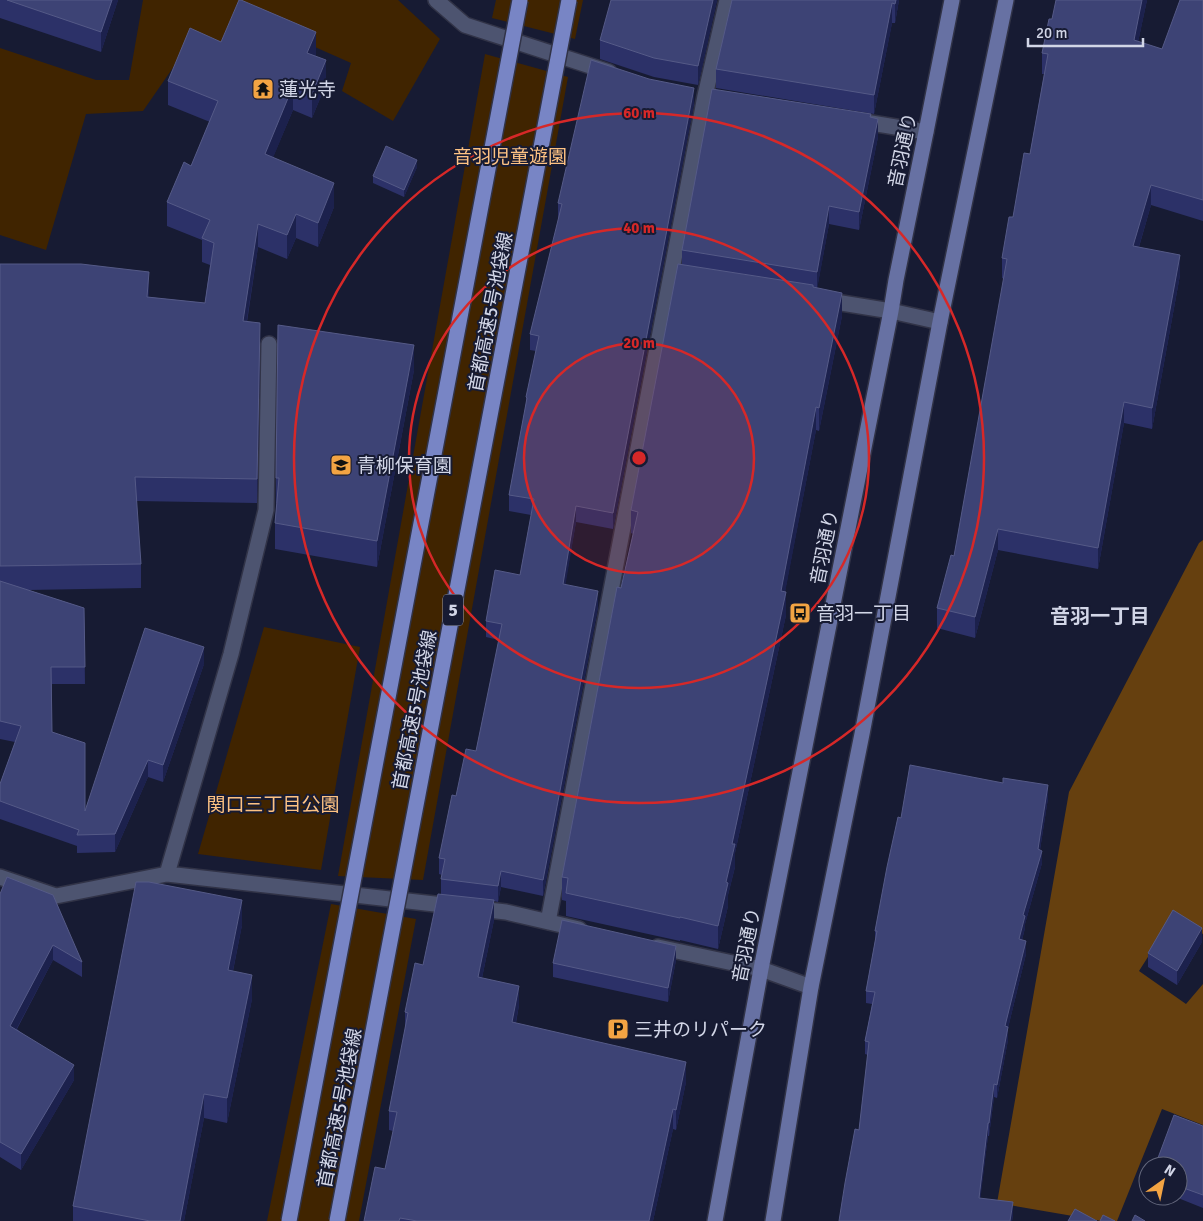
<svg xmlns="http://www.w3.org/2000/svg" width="1203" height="1221" viewBox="0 0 1203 1221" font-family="Signika,'Noto Sans JP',sans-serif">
<rect width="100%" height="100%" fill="#171b33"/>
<!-- green -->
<path fill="#402400" d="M143,0H398L440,39L393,121L342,91L351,63L236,12L219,49L195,36L143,111L86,114L46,250L0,235V48L96,80H129Z
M496,0H583L575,39L492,18Z
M485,54L568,77L423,880L338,876Z
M264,627L360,647L321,870L198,854Z
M331,904L416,919L359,1221H267Z"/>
<!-- forest -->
<path fill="#66400f" d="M1203,540V934L1174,916L1139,971L1186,1004L1203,984V1125L1162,1109L1117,1221H1102L997,1203L1069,792L1199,543Z"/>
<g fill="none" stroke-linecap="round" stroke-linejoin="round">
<!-- minor casing -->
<g stroke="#313347" stroke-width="18">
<path id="minor" d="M436,0L465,25L609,72
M859,121L926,132
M823,300L891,311L940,322
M167,874L231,654L266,510L269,344
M0,877L56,896L167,874L506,912L579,929
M548,922L705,96L727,0
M658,947L761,969L811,987"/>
</g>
<!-- major casing -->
<g stroke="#313347" stroke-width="18">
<path id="major" d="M715,1221L761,969L891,311L896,280L926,132L952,0
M773,1221L811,987L862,734L940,322L1006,0"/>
</g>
<!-- minor -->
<use href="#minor" stroke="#4d5470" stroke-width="15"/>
<!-- major -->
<use href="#major" stroke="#6771a3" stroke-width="15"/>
<!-- highway-bridge casing -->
<g stroke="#313347" stroke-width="18" stroke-linecap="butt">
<path id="highway-bridge" d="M289,1221L520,0
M337,1221L569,0"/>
</g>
<!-- highway-bridge -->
<use href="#highway-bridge" stroke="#7885c5" stroke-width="15"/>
</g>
<!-- wall -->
<path fill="#2c3168" d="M0,0H118L101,52L0,18Z
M717,0L698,85L654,77L600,59V40Z
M899,0L895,23H892L874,114L716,88V69Z
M1147,0L1138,42L1162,49L1203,0V221L1151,205L1139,247L1180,275L1152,429L1124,423L1098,569L998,550L975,638L937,628V608L954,556L1004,279L1002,278V258L1030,154L1044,74H1042V53Z
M221,42L316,56L326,84L312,118L293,110L273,157L334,207L318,247L296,238L287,259L258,247L247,322L260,347L257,503L136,501L141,564V588L28,590L84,608L85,684H52V732L85,811L204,664L163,782L148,777L115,852L77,853V846L0,819V784L15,742L0,739V264L149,297L205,303L210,265L202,262V240L167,226V202L191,166L210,122L168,105V81Z
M694,103L613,529L576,522L565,584L598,607L543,896L501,887L498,902L494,901V920L482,978L519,1005L516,1023L686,1082L676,1130L673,1129L653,1221H364L385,1169L393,1131L389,1130V1111L405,1029V1012L423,965L441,894V879L442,875L439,874V858L456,796L476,751L499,640L486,637V621L520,575L531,515L509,511V495L526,404V397L536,351L530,350V334L559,219H558V203Z
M871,117L878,137L859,230L829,224L817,288L842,316L819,431L816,430L785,591L786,615L735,853V867L728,895V906L718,949L680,940V941L566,916V901L562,900V877L633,534L631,533V510L682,264V250Z
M417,167L404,197L373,183V176Z
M414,370L377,567L275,549V523L277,503H276V478Z
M1003,783L1048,798L1040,850L1042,863L1025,924V928L1022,940L1026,954L1008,1028V1040L997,1098L994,1097L989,1136H988L980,1198L1013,1215L1012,1221L859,1130L868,1055L865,1054V1041L872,1004L866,1003V991L875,941V931L901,818Z
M0,894L82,962V977L53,960L17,1029L74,1080L21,1170L0,1157Z
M242,925L233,971L252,999L227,1123L204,1118L184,1221H73V1206Z
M1202,942L1177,985L1148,967V953Z
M676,960L668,1002L553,977V963Z
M1203,1126V1208L1173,1196H1178V1166Z"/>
<!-- shaded-wall -->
<path fill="#1c214d" d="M112,0H118L101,52V32Z
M713,0H717L698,85V66Z
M896,0H899L895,23V4Z
M1142,0H1147L1134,61V40Z
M892,3V23L874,114V95Z
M316,32V56L307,77V53Z
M326,60V84L312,118V94Z
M293,86V110L265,177V154Z
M694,88V103L613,529V513Z
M878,119V137L859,230V212Z
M417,160V167L404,197V190Z
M334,183V207L318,247V223Z
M1151,185V205L1133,267V246Z
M829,206V224L817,290V272Z
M296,214V238L287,259V235Z
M258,224V247L243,345V321Z
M1180,255V275L1152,429V408Z
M149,272V296L147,321V297Z
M842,293V316L819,431V408Z
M260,323V347L257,503V479Z
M414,345V370L377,567V541Z
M1124,402V423L1098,569V548Z
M816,407V430L781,614V591Z
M576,506V522L563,600V584Z
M998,529V550L975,638V617Z
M598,591V607L543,896V880Z
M786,592V615L735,853V867L728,895V906L718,949V926L732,844Z
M204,647V664L163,782V765Z
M148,760V777L115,852V834Z
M1048,785V798L1038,862V849Z
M1042,851V863L1025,924V928L1019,952V939L1023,915Z
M501,871V887L498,902V886Z
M242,900V925L228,995V970Z
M494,900V920L478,997V977Z
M1202,928V942L1177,985V971Z
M1026,941V954L1008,1028V1040L997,1098V1085L1005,1026Z
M53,945V960L10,1041V1026Z
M676,946V960L668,1002V988Z
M252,975V999L227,1123V1098Z
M519,986V1005L512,1042V1022Z
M686,1062V1082L676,1130V1110Z
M74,1065V1080L21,1170V1154Z
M994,1084V1097L989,1136V1123Z
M204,1094V1118L184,1221H180Z
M673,1109V1129L653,1221H649Z
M988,1123V1136L979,1211V1198Z
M1013,1202V1215L1012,1221H1010Z"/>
<!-- building -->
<path fill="#3d4375" stroke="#555a87" d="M7,0H112L101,32Z
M239,0H241L316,32L307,53L326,60L312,94L293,86L265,154L334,183L318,223L296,214L287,235L258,224L243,321L260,323L257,479L135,477L141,564L0,566V264H81L149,272L147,297L205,303L214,243L202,238L210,220L167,202L184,162L191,166L218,101L168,81L190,28L221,42Z
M611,0H713L698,66L654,58L600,40Z
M732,0H896L895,4L892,3L874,95L716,69Z
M1056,0H1142L1134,40L1162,49L1180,0H1203V200L1151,185L1133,246L1180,255L1152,408L1124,402L1098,548L998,529L975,617L937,608L951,555L954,556L1007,259L1002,258L1009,217H1013L1024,153L1030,154L1048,54L1042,53L1049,19H1052Z
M591,60L649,79L694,88L613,513L576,506L563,584L598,591L543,880L501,871L498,886L441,879L445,859L439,858L452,795L456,796L466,749L476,751L502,624L486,621L495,570L520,575L534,499L509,495L527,398L526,397L539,336L530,334L562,204L558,203Z
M712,89L871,114L870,117L878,119L859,212L829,206L817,272L682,250Z
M386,146L417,160L404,190L373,176Z
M678,264L813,285V287L842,293L819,408L816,407L781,591L786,592L732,844H735L726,882L728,883L718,926L680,917V918L566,893L568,878L562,877L617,587L621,588L638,512L631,510Z
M278,325L414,345L377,541L275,523L279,478H276Z
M0,581L84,608L85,667H51L52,732L85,743V811L145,628L204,647L163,765L148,760L115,834L77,835L79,830L0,801V784L21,726L0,721Z
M910,765L1003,783V778L1048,785L1038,849L1042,851L1023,915L1025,916L1019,939L1026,941L1005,1026L1008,1027L997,1085L994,1084L989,1123H988L979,1198L1013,1202L1010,1221H839L845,1183L855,1129L859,1130L869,1042L865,1041L875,992L866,991L877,931H875L887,867L898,817L901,818Z
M7,877L53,895L82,962L53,945L10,1026L74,1065L21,1154L0,1142V894Z
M136,882H149L242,900L228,970L252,975L227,1098L204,1094L180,1221H150L73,1206Z
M438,894L494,900L478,977L519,986L512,1022L686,1062L676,1110L673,1109L649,1221H417L400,1218L399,1221H364L375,1167L385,1169L397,1112L389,1111L408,1013L405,1012L415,963L423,965Z
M1173,910L1202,928L1177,971L1148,953Z
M562,920L676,946L668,988L553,963Z
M1174,1115L1203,1126V1195L1178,1186V1166H1155Z
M1075,1209L1097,1221H1068Z
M1103,1215L1115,1221H1100Z
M1135,1215L1145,1221H1132Z"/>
<!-- distance rings -->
<circle cx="639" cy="458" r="115" fill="#d62828" fill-opacity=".12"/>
<g fill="none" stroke="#d62828" stroke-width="2.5">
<circle cx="639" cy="458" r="115"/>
<circle cx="639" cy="458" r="230"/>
<circle cx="639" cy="458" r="345"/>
</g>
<!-- icons -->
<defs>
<g id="temple-square" transform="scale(1.125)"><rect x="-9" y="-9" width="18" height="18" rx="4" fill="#f3a443" stroke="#171b33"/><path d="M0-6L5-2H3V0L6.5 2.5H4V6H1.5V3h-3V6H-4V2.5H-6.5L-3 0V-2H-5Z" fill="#111"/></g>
<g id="school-square" transform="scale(1.125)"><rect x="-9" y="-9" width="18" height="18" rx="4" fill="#f3a443" stroke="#171b33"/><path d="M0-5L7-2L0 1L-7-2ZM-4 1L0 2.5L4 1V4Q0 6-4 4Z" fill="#111"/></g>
<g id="bus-square" transform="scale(1.125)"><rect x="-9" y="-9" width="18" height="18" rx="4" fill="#f3a443" stroke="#171b33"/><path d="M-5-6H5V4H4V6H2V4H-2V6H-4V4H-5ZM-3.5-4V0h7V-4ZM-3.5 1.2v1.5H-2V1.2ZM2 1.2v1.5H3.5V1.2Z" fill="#111"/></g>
<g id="parking-square" transform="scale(1.125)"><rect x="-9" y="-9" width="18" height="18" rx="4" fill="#f3a443" stroke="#171b33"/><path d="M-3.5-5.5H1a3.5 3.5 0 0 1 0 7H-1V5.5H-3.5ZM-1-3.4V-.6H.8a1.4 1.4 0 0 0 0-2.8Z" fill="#111"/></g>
</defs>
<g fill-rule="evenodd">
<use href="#temple-square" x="263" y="89"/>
<use href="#school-square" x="341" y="465"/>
<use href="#bus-square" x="800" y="613"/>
<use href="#parking-square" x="618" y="1029"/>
</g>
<g text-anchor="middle" stroke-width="4" stroke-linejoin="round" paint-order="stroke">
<!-- shield labels -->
<rect fill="#171b33" stroke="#9a9eb1" stroke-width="1" x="443" y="594.5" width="20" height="31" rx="4"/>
<g font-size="18" font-weight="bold" fill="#d2d6e7">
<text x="453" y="616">5</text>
</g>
<!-- poi labels -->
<g font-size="19" fill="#d2d6e7" stroke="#171b33" text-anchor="start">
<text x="279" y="96">蓮光寺</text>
<text x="357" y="472">青柳保育園</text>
<text x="816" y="620">音羽一丁目</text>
<text x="634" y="1036">三井のリパーク</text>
</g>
<!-- street labels -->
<g font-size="19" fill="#d2d6e7" stroke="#171b33">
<text transform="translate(902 150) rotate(-78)" y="7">音羽通り</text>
<text transform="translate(490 312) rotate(-79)" y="7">首都高速5号池袋線</text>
<text transform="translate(824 547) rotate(-79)" y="7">音羽通り</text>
<text transform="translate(414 710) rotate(-79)" y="7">首都高速5号池袋線</text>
<text transform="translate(746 945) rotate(-79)" y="7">音羽通り</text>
<text transform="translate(339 1108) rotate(-79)" y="7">首都高速5号池袋線</text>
</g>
<!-- park labels -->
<g font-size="19" fill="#fdc283" stroke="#171b33">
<text x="510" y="163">音羽児童遊園</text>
<text x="273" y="811">関口三丁目公園</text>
</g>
<!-- neighbourhood labels -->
<g font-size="20" font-weight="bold" fill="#d2d6e7" stroke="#171b33">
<text x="1100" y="623">音羽一丁目</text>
</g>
</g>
<circle cx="639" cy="458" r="8" fill="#d62828" stroke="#171b33" stroke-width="2.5"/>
<g font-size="15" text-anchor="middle" font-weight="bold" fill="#d62828" stroke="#171b33" stroke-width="4" stroke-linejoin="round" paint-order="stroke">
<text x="639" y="118">60 m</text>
<text x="639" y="233">40 m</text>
<text x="639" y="348">20 m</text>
</g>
<!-- north arrow -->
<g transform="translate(1163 1181) rotate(33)"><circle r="24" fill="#171b33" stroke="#62667b"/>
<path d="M0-4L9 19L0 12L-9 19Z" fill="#f3a443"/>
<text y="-8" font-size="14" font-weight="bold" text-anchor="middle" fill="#d2d6e7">N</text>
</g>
<!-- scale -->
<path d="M1028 38v8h115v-8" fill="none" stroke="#d2d6e7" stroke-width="2.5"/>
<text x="1036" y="38" font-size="15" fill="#d2d6e7" stroke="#171b33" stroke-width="4" paint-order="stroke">20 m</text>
</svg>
